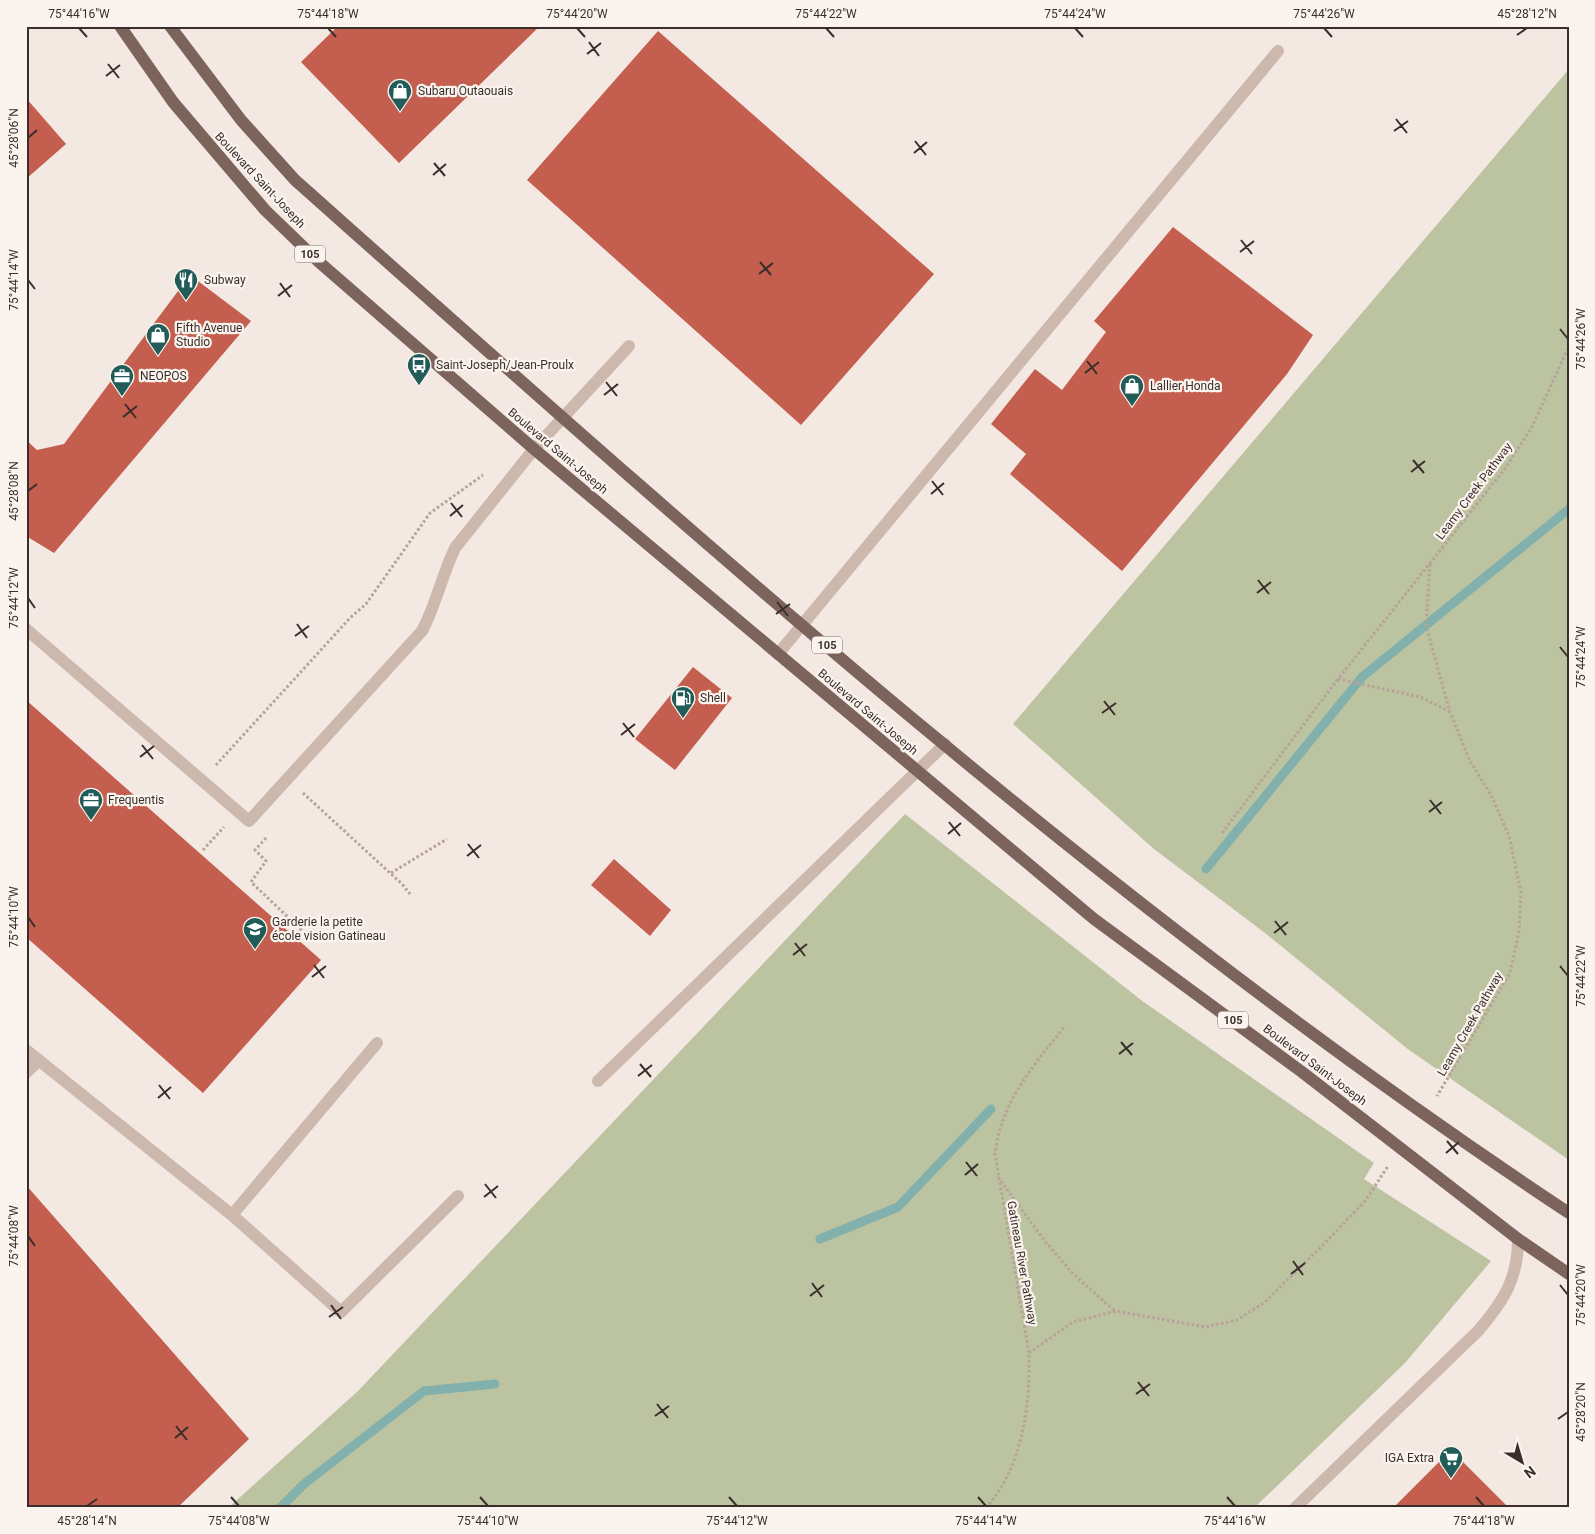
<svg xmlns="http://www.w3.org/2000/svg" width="1595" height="1534" viewBox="0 0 1595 1534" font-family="Roboto,sans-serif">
<rect width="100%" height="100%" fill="#f3e9e2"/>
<!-- green -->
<path fill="#bbc3a1" d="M1569,69V1160L1409,1050L1265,933L1154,849L1013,724Z
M905,814L1141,1000L1374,1163L1364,1179L1491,1261L1405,1363L1254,1508H228L358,1391Z"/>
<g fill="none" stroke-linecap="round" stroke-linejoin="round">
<!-- stream -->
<path stroke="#81b0ad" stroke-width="9" d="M1206,869L1362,677L1569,509
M820,1239L898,1207L991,1109
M280,1508L304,1484L424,1391L495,1384"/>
</g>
<!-- building -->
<path fill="#c45e4f" d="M338,26H540L399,163L301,62Z
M658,31L934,274L801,425L527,180Z
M26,98L66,144L26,179Z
M1173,227L1313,335L1287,374L1122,571L1010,474L1026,454L991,424L1035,369L1062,390L1106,332L1094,321Z
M190,275L251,321L54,553L26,536V440L37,450L64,444Z
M693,667L732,698L675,770L635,739Z
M26,700L321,960L203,1093L26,937Z
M614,859L671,910L650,936L591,885Z
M26,1185L249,1439L177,1508H26Z
M1451,1450L1509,1508H1393Z"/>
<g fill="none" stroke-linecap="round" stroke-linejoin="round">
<!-- path -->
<path stroke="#b8a197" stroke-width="3" stroke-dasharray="2.5 2.5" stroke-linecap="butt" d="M1430,564L1426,626L1450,712L1469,759L1492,797L1509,836L1521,892L1519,931L1510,973L1437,1096
M1338,679L1420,697L1449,711
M216,765L350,618L366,604L430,513L483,475
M303,793L402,884L410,894
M1222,833L1338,679L1504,470L1532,427L1569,346
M266,838L255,850L266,861L251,882L313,941
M203,850L224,827
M391,873L447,839
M998,1177L1044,1240L1073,1274L1115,1311
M1029,1353L1073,1322L1116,1311L1205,1327L1237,1320L1265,1302L1321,1247L1366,1200L1388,1166
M986,1508C1023,1466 1030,1407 1029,1353L995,1154C1001,1102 1032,1068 1064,1027"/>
<!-- lane -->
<path stroke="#ccb8ad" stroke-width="12" d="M26,629L249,821L422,631C436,605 442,575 455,548L534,449L629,346
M778,654L1278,51
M26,1050L232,1215L377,1043
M26,1073L39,1060
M598,1081L945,744
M232,1215L341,1312L458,1196
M1295,1508L1479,1330C1504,1300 1518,1279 1518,1239"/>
<!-- primary -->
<path stroke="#7c645d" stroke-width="12" d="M120,26L173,102L265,210L319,262L534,449L1094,919L1302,1072L1518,1239L1569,1274
M170,26L241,120L295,180C703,543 1112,911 1569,1213"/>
</g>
<!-- ticks -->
<path fill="none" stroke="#3a2e2c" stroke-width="2" d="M79,28L87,37M328,28L336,37M577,28L585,37M826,28L834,37M1075,28L1083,37M1324,28L1332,37M1517,35L1527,28M589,42L599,56M587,54L601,43M108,64L119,78M106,76L120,65M1396,119L1407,133M1394,131L1408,121M28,138L37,130M915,141L926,155M914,153L927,142M434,163L445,176M433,175L446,164M1241,240L1252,254M1240,252L1254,241M760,262L771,275M759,274L773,263M28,280L35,289M280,283L290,297M278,296L292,285M1560,329L1568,339M1087,361L1097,374M1085,373L1099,362M606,382L617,396M604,395L618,384M125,404L136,418M123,417L137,406M1413,460L1424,473M1411,472L1425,461M932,481L943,495M28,491L37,484M931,494L944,483M451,503L462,517M450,516L463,505M1258,580L1269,594M1257,593L1271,582M28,598L35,608M777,602L788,616M776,614L790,604M297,624L307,638M295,636L309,626M1560,647L1568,657M1104,701L1115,715M1102,713L1116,703M623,723L634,737M621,735L635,724M142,745L153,759M140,757L154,746M1430,800L1441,814M1429,812L1442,802M949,822L960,836M948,834L961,823M468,844L479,858M467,856L481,845M28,917L35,927M1275,921L1286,935M1274,933L1288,922M795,943L805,956M793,955L807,944M314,965L324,978M1560,966L1568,976M312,977L326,966M1121,1042L1132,1055M1119,1054L1133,1043M640,1064L651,1077M638,1076L652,1065M159,1085L170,1099M158,1098L171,1087M1447,1141L1458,1154M1446,1153L1459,1142M966,1162L977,1176M965,1175L978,1164M485,1184L496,1198M484,1197L498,1186M28,1236L35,1246M1293,1261L1303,1275M1291,1274L1305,1263M812,1283L822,1297M1560,1285L1568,1295M810,1296L824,1285M331,1305L341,1319M329,1317L343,1307M1138,1382L1149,1396M1136,1394L1150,1384M657,1404L668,1418M655,1416L669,1406M1558,1419L1568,1412M176,1426L187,1440M175,1438L188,1427M231,1497L239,1506M480,1497L488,1506M729,1497L737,1506M978,1497L986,1506M1227,1497L1235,1506M1476,1497L1484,1506M87,1506L97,1499"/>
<!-- icons -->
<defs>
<g id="shop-pin" transform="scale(1.25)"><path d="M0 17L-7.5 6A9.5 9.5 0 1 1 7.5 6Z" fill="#215c59" stroke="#fbf4ee"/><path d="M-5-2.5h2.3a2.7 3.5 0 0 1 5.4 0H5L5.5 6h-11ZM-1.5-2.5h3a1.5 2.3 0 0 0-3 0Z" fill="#fff"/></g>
<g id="restaurant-pin" transform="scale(1.25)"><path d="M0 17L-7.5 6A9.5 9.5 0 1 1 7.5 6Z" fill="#215c59" stroke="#fbf4ee"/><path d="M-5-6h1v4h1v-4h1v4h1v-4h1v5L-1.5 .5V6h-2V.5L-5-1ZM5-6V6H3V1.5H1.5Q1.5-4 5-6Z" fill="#fff"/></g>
<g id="bus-pin" transform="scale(1.25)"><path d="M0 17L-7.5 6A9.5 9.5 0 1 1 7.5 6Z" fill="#215c59" stroke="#fbf4ee"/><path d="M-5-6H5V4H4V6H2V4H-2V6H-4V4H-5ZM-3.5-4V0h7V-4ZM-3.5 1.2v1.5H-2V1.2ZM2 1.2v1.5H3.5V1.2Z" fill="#fff"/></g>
<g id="office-pin" transform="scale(1.25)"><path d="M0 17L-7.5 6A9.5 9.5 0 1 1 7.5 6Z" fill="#215c59" stroke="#fbf4ee"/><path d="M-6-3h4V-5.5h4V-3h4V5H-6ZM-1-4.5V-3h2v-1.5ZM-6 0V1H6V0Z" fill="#fff"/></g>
<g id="fuel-pin" transform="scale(1.25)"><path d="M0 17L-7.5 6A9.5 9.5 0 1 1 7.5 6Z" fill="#215c59" stroke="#fbf4ee"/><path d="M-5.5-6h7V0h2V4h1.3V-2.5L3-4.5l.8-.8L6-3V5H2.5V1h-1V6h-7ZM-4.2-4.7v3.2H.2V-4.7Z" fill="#fff"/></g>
<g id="school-pin" transform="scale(1.25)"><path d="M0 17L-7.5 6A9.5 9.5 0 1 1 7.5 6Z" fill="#215c59" stroke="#fbf4ee"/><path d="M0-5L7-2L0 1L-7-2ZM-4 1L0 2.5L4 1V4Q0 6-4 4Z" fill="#fff"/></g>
<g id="supermarket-pin" transform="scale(1.25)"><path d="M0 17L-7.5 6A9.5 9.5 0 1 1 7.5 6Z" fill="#215c59" stroke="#fbf4ee"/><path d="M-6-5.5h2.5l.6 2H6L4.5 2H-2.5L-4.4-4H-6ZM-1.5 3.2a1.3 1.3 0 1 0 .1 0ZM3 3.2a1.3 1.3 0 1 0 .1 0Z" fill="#fff"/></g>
</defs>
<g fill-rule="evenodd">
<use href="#shop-pin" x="400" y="91"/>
<use href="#restaurant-pin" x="186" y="280"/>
<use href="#shop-pin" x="158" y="335"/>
<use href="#bus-pin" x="419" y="365"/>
<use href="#office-pin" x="122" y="376"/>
<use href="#shop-pin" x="1132" y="386"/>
<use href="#fuel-pin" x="683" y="698"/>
<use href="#office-pin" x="91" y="800"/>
<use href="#school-pin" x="255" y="929"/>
<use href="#supermarket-pin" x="1451" y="1458"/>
</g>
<g text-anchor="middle" stroke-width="4.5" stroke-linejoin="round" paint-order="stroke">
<!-- shield labels -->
<g fill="#fbf4ee" stroke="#746966" stroke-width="1">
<rect x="295" y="245.5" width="30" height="17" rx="4"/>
<rect x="812" y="636.5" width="30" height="17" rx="4"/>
<rect x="1218" y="1011.5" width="30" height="17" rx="4"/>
</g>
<g font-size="11" font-weight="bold" fill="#3a2e2c">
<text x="310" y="258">105</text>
<text x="827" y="649">105</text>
<text x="1233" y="1024">105</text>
</g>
<!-- poi labels -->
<g font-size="12" fill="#3a2e2c" stroke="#fbf4ee" text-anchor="start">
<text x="418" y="95">Subaru Outaouais</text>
<text x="204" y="284">Subway</text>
<text x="176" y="332">Fifth Avenue<tspan x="176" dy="14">Studio</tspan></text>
<text x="436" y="369">Saint-Joseph/Jean-Proulx</text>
<text x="140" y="380">NEOPOS</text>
<text x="1150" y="390">Lallier Honda</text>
<text x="700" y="702">Shell</text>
<text x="108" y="804">Frequentis</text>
<text x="272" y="926">Garderie la petite<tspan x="272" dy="14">école vision Gatineau</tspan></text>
<text x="1434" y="1462" text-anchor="end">IGA Extra</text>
</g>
<!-- street labels -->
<g font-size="12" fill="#3a2e2c" stroke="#fbf4ee">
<text transform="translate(260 180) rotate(47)" y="4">Boulevard Saint-Joseph</text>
<text transform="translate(558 451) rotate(40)" y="4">Boulevard Saint-Joseph</text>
<text transform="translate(1474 491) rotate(-53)" y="4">Leamy Creek Pathway</text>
<text transform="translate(868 712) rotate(40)" y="4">Boulevard Saint-Joseph</text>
<text transform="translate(1470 1024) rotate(-60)" y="4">Leamy Creek Pathway</text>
<text transform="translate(1315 1065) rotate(37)" y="4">Boulevard Saint-Joseph</text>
<text transform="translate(1022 1263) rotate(80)" y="4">Gatineau River Pathway</text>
</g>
</g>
<!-- border -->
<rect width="1595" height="1534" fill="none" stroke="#fbf4ee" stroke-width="55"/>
<!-- north arrow -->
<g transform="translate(1522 1462) rotate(142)" stroke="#fbf4ee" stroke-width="4" paint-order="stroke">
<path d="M0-4L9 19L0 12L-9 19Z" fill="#3a2e2c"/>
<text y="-8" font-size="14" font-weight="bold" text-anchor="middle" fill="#3a2e2c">N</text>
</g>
<rect x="28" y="28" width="1540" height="1478" fill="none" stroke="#3a2e2c" stroke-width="2"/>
<g font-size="12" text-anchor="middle" fill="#3a2e2c">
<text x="79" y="18">75°44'16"W</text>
<text x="328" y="18">75°44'18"W</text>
<text x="577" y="18">75°44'20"W</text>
<text x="826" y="18">75°44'22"W</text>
<text x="1075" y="18">75°44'24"W</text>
<text x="1324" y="18">75°44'26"W</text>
<text x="1527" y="18">45°28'12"N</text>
<text transform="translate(14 138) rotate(-90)" y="4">45°28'06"N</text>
<text transform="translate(14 280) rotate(-90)" y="4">75°44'14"W</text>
<text transform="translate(1581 339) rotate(-90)" y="4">75°44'26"W</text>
<text transform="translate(14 491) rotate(-90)" y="4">45°28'08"N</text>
<text transform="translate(14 598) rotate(-90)" y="4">75°44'12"W</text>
<text transform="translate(1581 657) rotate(-90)" y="4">75°44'24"W</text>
<text transform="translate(14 917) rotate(-90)" y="4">75°44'10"W</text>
<text transform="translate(1581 976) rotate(-90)" y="4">75°44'22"W</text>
<text transform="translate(14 1236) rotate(-90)" y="4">75°44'08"W</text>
<text transform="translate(1581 1295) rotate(-90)" y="4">75°44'20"W</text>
<text transform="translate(1581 1412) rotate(-90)" y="4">45°28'20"N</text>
<text x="87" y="1525">45°28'14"N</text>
<text x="239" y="1525">75°44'08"W</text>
<text x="488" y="1525">75°44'10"W</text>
<text x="737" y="1525">75°44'12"W</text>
<text x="986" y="1525">75°44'14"W</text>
<text x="1235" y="1525">75°44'16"W</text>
<text x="1484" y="1525">75°44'18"W</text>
</g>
</svg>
